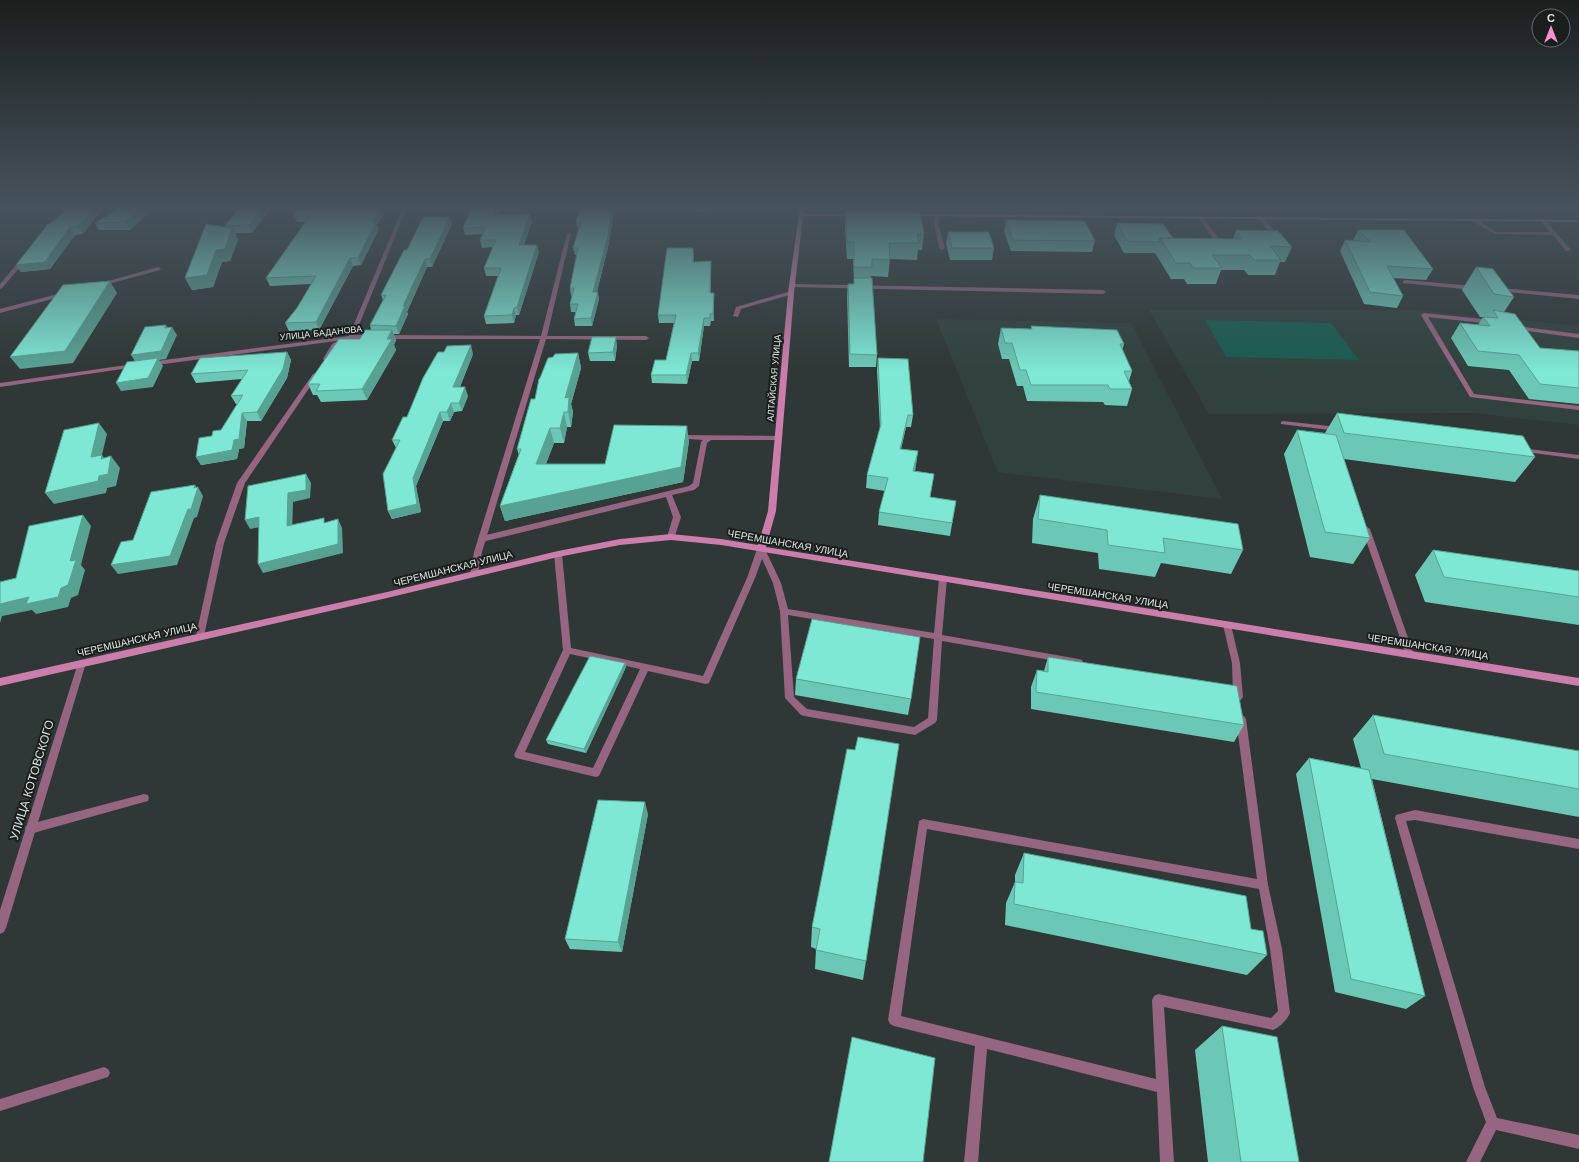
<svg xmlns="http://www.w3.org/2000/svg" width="1579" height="1162" viewBox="0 0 1579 1162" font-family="'Work Sans',sans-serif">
<rect width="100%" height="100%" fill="#2f3836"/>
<!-- built -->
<path fill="#31423e" d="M816,207H1579V210L816,213Z
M1149,310H1416L1579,326V425L1475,413L1209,414Z
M936,319L1131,323L1222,499L998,472Z"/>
<!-- green -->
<path fill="#1a5d52" d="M1205,320L1331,323L1359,360L1226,357Z"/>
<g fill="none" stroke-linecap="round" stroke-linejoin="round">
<!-- lane -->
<path fill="#966581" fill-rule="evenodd" d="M21,207H33L7,211L5,210Z
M62,207H66L67,211L58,222H54V220L63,211Z
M935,214L939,215L938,223L945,248L942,250L939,248L934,223Z
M1198,216H1202L1224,246L1223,247H1219L1198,217Z
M1258,216H1262L1279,237V239H1275L1258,218Z
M1472,219H1476L1496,232H1550L1541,221L1545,220L1571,250L1566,251L1553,235L1495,234L1472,221Z
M22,258L27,259L2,288L0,289V284Z
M158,267L161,269L160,270L101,286L98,284Z
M791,291L794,293L793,294L741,309L738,317L733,316L736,307Z
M65,292L67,293V295L0,313V309Z
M1424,313L1492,320L1495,322L1492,324L1428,317L1474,394L1579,406V410L1470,397L1421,315Z
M1516,326L1579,334V338L1514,329L1513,328Z
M345,337L347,338V340L336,346L328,360H324L323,359L332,344Z
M315,373L318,375L245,483L224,543L204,636L203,638H197L196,636L216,543L237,483L313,374Z
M677,435L778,436L781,438L778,440H711L707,443L699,486L694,490L672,495L681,517L674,539H668L667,537L673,517L666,497L482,542L478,539L482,536L689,486L693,483L701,442L703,440L675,438V436Z
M761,546L765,549L781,583L788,609L934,633L939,579L943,576L947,579L942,635L1079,659L1082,660L1083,662L1082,664L1079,665L942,641L937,720L935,723L915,735L804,716L801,715L785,698L780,611L773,583L762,559L755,578L709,683L706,684L648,671L599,776L596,777L516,758L514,755L563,650L554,554L555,552H561L562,554L571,648L703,676L747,578L757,549ZM788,615L934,639L928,718L914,727L807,709L794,697ZM570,654L640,669L593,768L525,752Z
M1227,622L1230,623L1231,625L1240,663L1243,697L1241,700L1238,701L1235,700L1233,697L1232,663L1223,625L1224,623Z
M1241,715L1244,716L1246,719L1268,885L1282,949L1290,1013C1287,1020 1280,1027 1273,1030L1164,1007L1174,1162H1160L1157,1092L987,1049L978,1162H964L975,1046L894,1026L890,1024L888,1020L919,821L923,819L1257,879L1236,719L1238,716ZM927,829L1259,889L1270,949L1278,1011L1271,1018L1158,994L1154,996L1152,1000L1156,1079L901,1016Z
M144,794L148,795L149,798L148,801L144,802L30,834L26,832L25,829L26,826L30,824Z
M1415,810L1579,839V849L1415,820L1406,821L1485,1087L1497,1118L1579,1135V1149L1496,1130L1480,1162H1466L1486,1122L1473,1087L1395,818L1396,815Z
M104,1067L108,1069L110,1073L108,1077L0,1111V1099Z"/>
<!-- street -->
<path fill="#966581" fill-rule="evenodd" d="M403,207H407L355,335H372L375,337L374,338L351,339L149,366L146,364L149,362L349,336Z
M567,233L571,234L547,336H646L649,338L646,340L546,339L482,552L478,574L474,577L470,574L474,552L540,339H384L381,337L384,335L541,336Z
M1405,280L1474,286L1477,288L1474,290L1403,283V281Z
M793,284L1103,290L1106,292L1103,294L791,287L790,286Z
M1500,288L1579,295V299L1498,291L1497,290Z
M134,364L136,365V367L0,387V383Z
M1283,421L1338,427L1341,429L1338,431L1281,424V422Z
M1520,448L1579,455V459L1518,451V449Z
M1366,526L1370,529L1414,655L1413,657H1407L1406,655L1362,529Z
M82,660L85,661L86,663L6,928L4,932L0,934V910L78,663L79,661Z"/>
<!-- secondary -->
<path fill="#cb7eab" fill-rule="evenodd" d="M800,207H804V214H857L859,215L857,216H803L794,293L776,511L766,547L1579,678V686L721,545L671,540L620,545L558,557L387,598L0,686V678L387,592L558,551L620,539L671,534L721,539L758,545L768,511L788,293Z
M908,214L1579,220V222L910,216L908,215Z"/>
</g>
<!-- wall -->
<path fill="#6cc8b6" d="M69,207H99L101,211L83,234L75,235L50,269L21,272L16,265Z
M121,207H155L130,230H99L95,223Z
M240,207H272L252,233H235L238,240L230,261L222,262L213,287L192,290L185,278L226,227L225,226Z
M300,207H387L377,225L379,229L361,265L353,266L319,330L289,331L285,323L297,308L311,284L270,286L266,278L306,222H297L294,214Z
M502,207L498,215L532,222L524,245L539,252L519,315H516L514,323L486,324L484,316L498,276H486L484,268L493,247L482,248L480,240L483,234L465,235L463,228Z
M580,207H685L614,209L609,243L597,292L599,299L592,326H575L574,319L576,312H571L570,304L572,296H571L570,288L577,255H575L573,248L579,229H578L576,222Z
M696,207H712V211L696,212Z
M1361,207H1405L1404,208Z
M846,211L924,234L922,250H918L917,260L890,259L888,277L871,276L877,355L876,367H849L847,296L848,284H854L853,259H847L845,227Z
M1006,220L1095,241L1092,252L1011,251L1004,231Z
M1117,223L1173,238L1233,239L1236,230L1292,247L1285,262H1280L1275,275H1248L1244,270H1221L1216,284H1187L1184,279H1171L1155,253H1124L1114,235Z
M452,224L432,267H427L407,312L408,314L399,334H393L396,340L394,345L396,350L367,400L321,402L317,395H313L308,384L371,330L370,325L383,300L381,295L407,250Z
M1358,230L1433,269L1426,280L1393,278L1403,296L1397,308L1364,304L1340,251L1345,240L1353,241Z
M948,232L994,248L992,260H950L946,243Z
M694,255V262L711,269V293L714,301V321H711L710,326H704L699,361H692L687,384L652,383L651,375L666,360L674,323H659L658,315Z
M1476,267L1514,297L1504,312L1540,348L1579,351V404L1529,399L1509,370L1468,366L1451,338L1460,323L1478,325L1483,317H1480L1462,290Z
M1031,326L1124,344L1122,351L1132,371L1129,381L1132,389L1127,406L1105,405L1103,402L1027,401L1023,386H1017L1009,359H1002L998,344L1001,328L1031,329Z
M617,345L615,361H590L588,353Z
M287,352L291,360L287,378L261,421H247L244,448L239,449L237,459L201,465L196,457L212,436L221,430L237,404H236L231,396L242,379L196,383L191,374Z
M578,353L581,368L571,404L573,412L571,427H567L564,443H554L546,464H605L689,441L683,482L505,521L500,506L519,455L517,449L535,399L540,378Z
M473,354L460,387L468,396L462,411L454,412L450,421H443L416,486L421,512L392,519L388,511L396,448L392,440L407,417Z
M878,358L913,415L911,427H906L901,449L918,451L915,471L934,474L930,497L956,501L950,536L878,525L879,512L885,491L866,488L867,475L880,429L877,370Z
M1337,413L1535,457L1515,482L1344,459L1370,538L1353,564L1310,557L1284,454L1297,430L1325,433Z
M1040,495L1243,550L1231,574L1161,563L1155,577L1099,569L1098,553L1032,543L1033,519Z
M1433,550L1579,571V625L1425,602L1415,575Z
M1048,657L1244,725L1234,742L1031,709V687L1037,670L1044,671Z
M626,667L586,753L548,744L546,740Z
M796,679L911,699L908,715L795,695Z
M1373,715L1579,751V817L1372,779L1425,996L1406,1009L1335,992L1296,774L1309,758L1361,768L1353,739Z
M855,750L866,961L863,980L815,969L816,949L811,947L812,927Z
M648,814L622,952L570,949L565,939Z
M1024,853L1251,929L1267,955L1247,975L1005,925L1006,903L1015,882V875Z
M1222,1026L1299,1162H1208L1195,1050Z"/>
<!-- shaded-wall -->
<path fill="#58a294" d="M92,207H99L101,211L83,234L78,227Z
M143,207H155L130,230L125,222Z
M263,207H272L252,233L249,225Z
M381,207H387L377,225L379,229L361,265L358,258L373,222Z
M497,207H502L495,223L494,215Z
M612,207H614V209L609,243L595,300L593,292Z
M530,214L532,222L521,252L519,245Z
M450,217L452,224L432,267L430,259Z
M70,227L75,235L50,269L21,272L16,265Z
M232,228L238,240L230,261L222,262L213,287L192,290L185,278L216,250Z
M537,245L539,252L519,315L517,307Z
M693,248L694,255L693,269Z
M350,258L353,266L319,330L316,322Z
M425,259L427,267L407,312L408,314L399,334L396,326L403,306Z
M711,261V301L710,293Z
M110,281L117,293L73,363L20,369L10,357Z
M598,292L599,299L592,326L591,318Z
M714,293V321L713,314Z
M514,308L516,315L514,323L512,315Z
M704,318V326L699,361L698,353Z
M166,325L170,331L172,327L177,335L166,359L159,360L163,366L153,387L121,391L116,383L136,363L131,355L165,328Z
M392,330L396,340L394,345L396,350L367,400L362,389Z
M616,337L617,345L615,361L613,352Z
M471,345L473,354L456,396L453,387Z
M287,352L291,360L287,378L261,421L257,412Z
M578,353L581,368L571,404L573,412L571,427L568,412L565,398Z
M691,353L692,361L687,384L686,375Z
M465,387L468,396L462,411L459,403Z
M451,403L454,412L450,421L447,412Z
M440,412L443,421L416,486L421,512L392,519L388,511L413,478Z
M564,412L567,427L564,443L560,428Z
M242,413L247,421L244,448L239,449L237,459L201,465L196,457Z
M908,415L906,427L898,462L900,449Z
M99,423L107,434L102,455L109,465L111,456L120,468L116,486L107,488L106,493L54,504L45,493L91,457Z
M687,426L689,441L683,482L505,521L500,506L681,467Z
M550,428L554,443L540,479L536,464Z
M918,451L916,464L912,484L913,471Z
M306,474L311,483L310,498L293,502L292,535L287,526L288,493Z
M195,485L197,488L198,487L203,496L197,517L194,518L177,565L118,574L111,565L194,488Z
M83,515L91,526L81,565L85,570L78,595L71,598L68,607L36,614L32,610L2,616L0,623V604L29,597L70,561Z
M259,517L264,526L250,529L245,520Z
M338,519L342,528L343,553L263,573L258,564Z
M625,663L626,667L586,753L584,749Z
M645,802L648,814L622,952L618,942Z"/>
<!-- building -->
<path fill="#7ee8d4" stroke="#58a294" d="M69,207H95L78,227H70L45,262L16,265L48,224L56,220Z
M121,207H143L125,222L95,223Z
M240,207H263L249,225L225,226Z
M300,207H381L373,222H376L358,258H350L316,322L285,323L297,308L316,276L266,278L311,214H294Z
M472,207H497L494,215L530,214L519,245H537L517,307L514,308L512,315L484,316L501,268H484L496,240H480L486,227L463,228Z
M580,207H612L608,236L593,292H598L591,318L574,319L578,304H570L574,288H570L578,248H573L581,222H576Z
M846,211L920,212L924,234H917L919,243H889L890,260L872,259V267H854V242H847Z
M423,217H450L430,259H425L403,306H405L396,326L370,325L386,295H381L404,250H407Z
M1006,220L1085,221L1095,241L1013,240Z
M1117,223L1163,224L1173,238H1160L1159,242L1128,241Z
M206,224L232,228L225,249L216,250L207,275L185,278Z
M1236,230L1278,231L1292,247L1270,246L1281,260H1254L1250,255H1212L1222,268H1193L1190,263H1176L1160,238L1243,239Z
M1358,230H1404L1433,269L1387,266L1403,296L1370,292L1345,240L1371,242Z
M948,232H989L994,248H952Z
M667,248H693V262L711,261L710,293H714L713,314H710V318H704L698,353H691L686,375H651L655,360H666L676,315H658Z
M1476,267L1493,269L1514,297L1494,294Z
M854,278H872L877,355L850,354L848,284H854Z
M110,281L65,351L10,357L63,285Z
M1493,310L1515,314L1540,348L1579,351V388L1540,384L1519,355L1478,351L1460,323L1490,326L1483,317L1498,318Z
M166,325L165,328L172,327L161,351L131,355L145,327Z
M1031,326L1117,330L1124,344H1120L1132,371H1124L1132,389H1110L1108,385H1031L1026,370H1020L1012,343H1005L1001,328L1032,329Z
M365,330H392L387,339H392L362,389L316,391L320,384H308L339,339H360Z
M592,337H616L613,352L588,353Z
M471,345L453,387H465L459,403H451L447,412H440L413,478L417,504L388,511L383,474L400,440H392L403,417H407L423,378L438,352H444L447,346Z
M287,352L283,369L257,412L242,413L239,439L234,440L232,450L196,457L199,438L212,436L213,431L221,430L243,395L231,396L248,370L191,374L200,358Z
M578,353L565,398L569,397L568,412H564L560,428H550L536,464H605L614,425L687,426L681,467L500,506L521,449H517L531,399H535L539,379L540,378L548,358L553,357L555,354Z
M158,358L148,378L116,383L127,362Z
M878,358L908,359L913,415H908L900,449L918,451L913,471L934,474L930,497L956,501L952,523L879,512L888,478L867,475L881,424Z
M1337,413L1523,436L1535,457L1344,433Z
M99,423L91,457L102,455L101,459L111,456L108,474L99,476L98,481L45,493L64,430Z
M1297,430L1336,435L1370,538L1325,532Z
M306,474V490L288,493L287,526L324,518V523L338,519V544L258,564L259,517L245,520L248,486Z
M195,485L194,488L198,487L191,509H188L170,556L111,565L121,542L133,540L151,492Z
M1040,495L1238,524L1243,550L1163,538L1165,553L1108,545L1107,530L1038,519Z
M83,515L70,561L76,560L68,585L61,588L58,597L26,604L29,597L0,604V582L16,578L29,526Z
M1433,550L1579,571V597L1444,577Z
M812,619L920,637L911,699L796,679Z
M590,656L625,663L584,749L546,740Z
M1048,657L1237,686L1244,725L1036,692L1037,670L1048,672Z
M1373,715L1579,751V789L1384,754Z
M858,737L899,744L866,961L816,950L820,929L812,927L847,749L855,750Z
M1309,758L1369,770L1425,996L1351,979Z
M598,800L645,802L618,942L565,939Z
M1024,853L1246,896L1251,929L1263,931L1267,955L1014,904L1015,882L1023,883Z
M1222,1026L1277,1037L1299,1162H1241Z
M852,1037L935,1058L923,1162H829Z"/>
<!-- sky -->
<linearGradient id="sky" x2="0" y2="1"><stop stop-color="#1a1f1e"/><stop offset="0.56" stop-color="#47535d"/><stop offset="1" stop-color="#47535d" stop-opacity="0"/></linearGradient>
<rect width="1579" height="370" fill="url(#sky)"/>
<g text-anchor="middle" stroke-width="4" stroke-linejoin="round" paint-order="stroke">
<!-- far-street labels -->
<g font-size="9" fill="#dfe5e3" stroke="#1a1e1d">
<text transform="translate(321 333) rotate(-6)" y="3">УЛИЦА БАДАНОВА</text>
<text transform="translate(774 378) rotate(-85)" y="3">АЛТАЙСКАЯ УЛИЦА</text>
</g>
<!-- street labels -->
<g font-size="10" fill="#dfe5e3" stroke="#1a1e1d">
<text transform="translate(788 543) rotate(10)" y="4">ЧЕРЕМШАНСКАЯ УЛИЦА</text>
<text transform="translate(453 568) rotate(-14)" y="4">ЧЕРЕМШАНСКАЯ УЛИЦА</text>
<text transform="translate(1108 595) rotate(9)" y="4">ЧЕРЕМШАНСКАЯ УЛИЦА</text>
<text transform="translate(137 639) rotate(-13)" y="4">ЧЕРЕМШАНСКАЯ УЛИЦА</text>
<text transform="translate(1428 646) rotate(9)" y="4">ЧЕРЕМШАНСКАЯ УЛИЦА</text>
</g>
<!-- near-street labels -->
<g font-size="12" fill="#dfe5e3" stroke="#1a1e1d">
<text transform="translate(32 780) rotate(-73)" y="4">УЛИЦА КОТОВСКОГО</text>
</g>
</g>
<!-- north arrow -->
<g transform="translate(1551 28)"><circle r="19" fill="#1a1e1d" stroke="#696e6c"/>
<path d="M0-3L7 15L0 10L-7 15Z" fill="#f790cd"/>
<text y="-6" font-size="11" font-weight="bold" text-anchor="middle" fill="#dfe5e3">С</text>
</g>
</svg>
